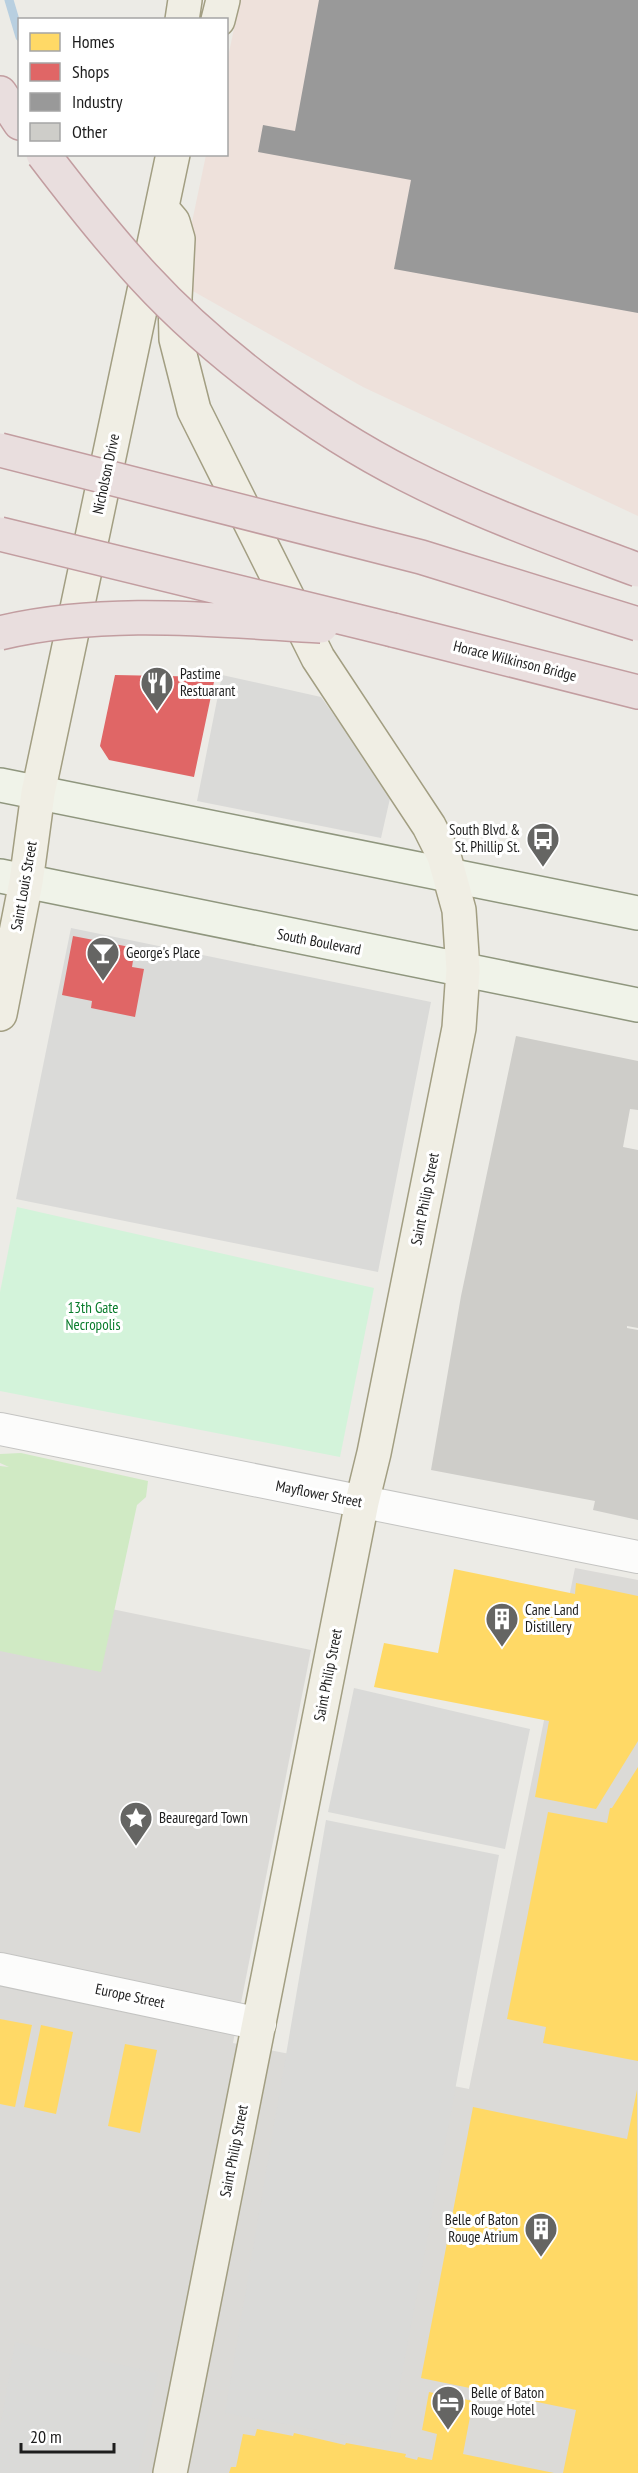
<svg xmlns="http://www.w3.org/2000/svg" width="638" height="2473" viewBox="0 0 638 2473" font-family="'PT Sans Narrow',sans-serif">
<rect width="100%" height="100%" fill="#ecebe6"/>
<!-- residential -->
<path fill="#dbdad7" d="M575,1568L638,1580V2473H0V1586L311,1650L233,2043L469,2089Z"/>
<!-- commercial -->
<path fill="#eee1db" d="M240,0H638V516L363,387L184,286L187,246L206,155L226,154L227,62Z"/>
<!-- grass -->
<path fill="#d0eac4" d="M21,1453L148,1481L146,1497L137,1505L101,1672L0,1651V1466L9,1467L0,1463V1454Z"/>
<!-- park -->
<path fill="#d3f3da" d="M17,1207L374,1288L340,1457L0,1391V1292Z"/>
<!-- parking -->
<path fill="#dadad8" d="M222,675L321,697L391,794L381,838L197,801Z
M71,928L431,1002L378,1272L16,1199Z
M354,1688L530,1729L505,1849L328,1812Z
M326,1820L499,1855L389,2443L225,2413Z
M15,2342L158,2373L138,2473H0V2429Z"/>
<!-- homes -->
<path fill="#ffd966" d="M454,1569L575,1594L576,1583L638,1596V1741L596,1809L535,1797L549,1721L374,1687L384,1643L438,1653Z
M638,1767V2061L543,2043L546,2027L507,2019L548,1812L607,1823L610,1808H612Z
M0,2019L32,2025L15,2107L0,2104Z
M41,2025L73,2032L56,2114L24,2107Z
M125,2044L157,2050L140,2133L108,2126Z
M637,2090L638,2473H563L576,2410L421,2378L473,2107L627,2139Z
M429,2392L473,2401L463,2454L554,2473H229L231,2467H236L243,2434L255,2436L257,2429L293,2436L294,2433L345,2445L346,2443L406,2454L405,2457L417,2460L418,2457L432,2460L437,2434L422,2430Z"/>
<!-- shops -->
<path fill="#e06666" d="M115,675L215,677L194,777L109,760L100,746Z
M73,936L135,948L132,967L144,969L135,1017L91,1008L92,1001L62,995Z"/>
<!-- industry -->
<path fill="#999" d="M319,0H638V313L394,269L411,180L258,152L263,125L295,131Z"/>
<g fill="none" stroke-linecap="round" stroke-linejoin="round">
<!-- stream -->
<path stroke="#b8cfe0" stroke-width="9" d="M9,0L20,37"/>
</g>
<!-- building -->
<path fill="#cecdc9" d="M516,1036L638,1061V1110L630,1109L623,1147L638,1150V1328L627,1326V1328L638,1330V1520L593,1510L595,1501L431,1470L461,1296Z"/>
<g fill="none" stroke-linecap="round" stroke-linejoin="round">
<!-- minor casing -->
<g stroke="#c4c4c2" stroke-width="34">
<path id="minor" d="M0,1429L638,1557
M0,1969L260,2024"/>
</g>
<!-- secondary casing -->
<g stroke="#8f967e" stroke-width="36">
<path id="secondary" d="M0,785L638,913
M0,876L638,1005"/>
</g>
<!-- primary casing -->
<g stroke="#a29e82" stroke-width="36">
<path id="primary" d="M182,20L185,0
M218,20L223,0
M162,209L173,222L178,239L175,298L176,339L194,410L318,658L429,826L444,856L459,910L463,970L459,1028L374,1453L362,1502L170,2473
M0,1014L26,882L38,793L173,154"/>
</g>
<!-- motorway casing -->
<g stroke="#c29da0" stroke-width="36">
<path id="motorway" d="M0,93L20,123
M393,630L638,692"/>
</g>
<!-- minor -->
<use href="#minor" stroke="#fcfcfb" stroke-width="32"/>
<!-- secondary -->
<use href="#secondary" stroke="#f0f3e9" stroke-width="33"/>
<!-- primary -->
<use href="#primary" stroke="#f0eee4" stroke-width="33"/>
<!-- motorway -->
<use href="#motorway" stroke="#e9dede" stroke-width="33"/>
<!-- motorway-bridge casing -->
<g stroke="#c29da0" stroke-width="36" stroke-linecap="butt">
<path id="motorway-bridge" d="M43,154C75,196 108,238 144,277C213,352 316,429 407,475C481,513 560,541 638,570
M0,450L421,557L638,624
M0,534L393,630
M0,633C106,608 214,620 321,626"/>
</g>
<!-- motorway-bridge -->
<use href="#motorway-bridge" stroke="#e9dede" stroke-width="33"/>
</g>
<!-- icons -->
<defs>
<g id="restaurant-pin" transform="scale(1.725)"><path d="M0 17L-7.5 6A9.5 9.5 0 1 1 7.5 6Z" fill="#656563" stroke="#fff"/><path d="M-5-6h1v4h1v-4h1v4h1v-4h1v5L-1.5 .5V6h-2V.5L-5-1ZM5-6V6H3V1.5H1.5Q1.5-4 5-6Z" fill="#fff"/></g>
<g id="bus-pin" transform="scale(1.725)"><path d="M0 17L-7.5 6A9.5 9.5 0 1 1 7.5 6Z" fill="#656563" stroke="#fff"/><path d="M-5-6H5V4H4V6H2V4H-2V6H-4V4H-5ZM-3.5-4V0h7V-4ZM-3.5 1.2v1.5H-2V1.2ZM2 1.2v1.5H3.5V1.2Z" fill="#fff"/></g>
<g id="bar-pin" transform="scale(1.725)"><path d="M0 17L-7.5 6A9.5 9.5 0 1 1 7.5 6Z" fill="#656563" stroke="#fff"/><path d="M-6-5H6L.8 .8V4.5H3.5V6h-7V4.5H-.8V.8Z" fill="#fff"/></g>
<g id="building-pin" transform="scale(1.725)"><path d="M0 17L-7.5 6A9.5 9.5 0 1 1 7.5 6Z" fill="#656563" stroke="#fff"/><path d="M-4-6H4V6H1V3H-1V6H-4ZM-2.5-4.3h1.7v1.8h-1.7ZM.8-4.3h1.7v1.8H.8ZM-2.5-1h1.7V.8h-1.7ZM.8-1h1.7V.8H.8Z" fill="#fff"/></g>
<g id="sight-pin" transform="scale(1.725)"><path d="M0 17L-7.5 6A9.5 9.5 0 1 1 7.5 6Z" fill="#656563" stroke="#fff"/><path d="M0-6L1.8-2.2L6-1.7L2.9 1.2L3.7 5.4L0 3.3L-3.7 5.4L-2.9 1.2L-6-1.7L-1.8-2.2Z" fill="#fff"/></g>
<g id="hotel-pin" transform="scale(1.725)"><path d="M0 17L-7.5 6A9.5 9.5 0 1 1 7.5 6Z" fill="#656563" stroke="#fff"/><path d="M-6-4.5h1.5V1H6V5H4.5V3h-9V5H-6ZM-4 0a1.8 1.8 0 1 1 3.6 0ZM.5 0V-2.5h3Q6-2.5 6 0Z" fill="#fff"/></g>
</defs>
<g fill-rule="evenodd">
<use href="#restaurant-pin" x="157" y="683"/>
<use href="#bus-pin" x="543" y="839"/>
<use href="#bar-pin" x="103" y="953"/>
<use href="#building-pin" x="502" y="1619"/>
<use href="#sight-pin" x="136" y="1818"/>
<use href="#building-pin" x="541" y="2229"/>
<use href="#hotel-pin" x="448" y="2402"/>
</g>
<g text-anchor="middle" stroke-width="6" stroke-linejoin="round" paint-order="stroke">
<!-- street labels -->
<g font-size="15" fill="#1d1d1d" stroke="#fff">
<text transform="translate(106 474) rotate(-78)" y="5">Nicholson Drive</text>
<text transform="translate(515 661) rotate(14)" y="5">Horace Wilkinson Bridge</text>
<text transform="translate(24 886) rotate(-80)" y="5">Saint Louis Street</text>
<text transform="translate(319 942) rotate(11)" y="5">South Boulevard</text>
<text transform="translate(425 1199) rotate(-79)" y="5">Saint Philip Street</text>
<text transform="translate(319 1494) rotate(11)" y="5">Mayflower Street</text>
<text transform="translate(328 1675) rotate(-79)" y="5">Saint Philip Street</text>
<text transform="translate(130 1996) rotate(12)" y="5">Europe Street</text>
<text transform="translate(234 2151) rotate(-79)" y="5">Saint Philip Street</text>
</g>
<!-- poi labels -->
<g font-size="15" fill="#1d1d1d" stroke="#fff" text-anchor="start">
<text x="180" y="679">Pastime<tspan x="180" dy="17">Restuarant</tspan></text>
<text x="520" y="835" text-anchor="end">South Blvd. &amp;<tspan x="520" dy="17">St. Phillip St.</tspan></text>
<text x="126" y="958">George's Place</text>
<text x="525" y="1615">Cane Land<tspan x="525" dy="17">Distillery</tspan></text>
<text x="159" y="1823">Beauregard Town</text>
<text x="518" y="2225" text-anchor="end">Belle of Baton<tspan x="518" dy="17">Rouge Atrium</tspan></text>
<text x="471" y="2398">Belle of Baton<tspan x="471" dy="17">Rouge Hotel</tspan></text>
</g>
<!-- park labels -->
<g font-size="15" fill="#0a7c2c" stroke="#fff">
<text x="93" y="1313">13th Gate<tspan x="93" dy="17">Necropolis</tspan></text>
</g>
</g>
<!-- legend -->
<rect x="18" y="18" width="210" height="138" fill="#ffffff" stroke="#a5a5a5" stroke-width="1.5"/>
<rect x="30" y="33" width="30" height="18" fill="#ffd966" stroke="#a5a5a5" stroke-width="1.5"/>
<text x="72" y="48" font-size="18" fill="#1d1d1d">Homes</text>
<rect x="30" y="63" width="30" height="18" fill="#e06666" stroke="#a5a5a5" stroke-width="1.5"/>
<text x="72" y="78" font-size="18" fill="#1d1d1d">Shops</text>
<rect x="30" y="93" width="30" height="18" fill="#999999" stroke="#a5a5a5" stroke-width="1.5"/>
<text x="72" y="108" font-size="18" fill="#1d1d1d">Industry</text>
<rect x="30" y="123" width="30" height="18" fill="#cecdc9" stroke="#a5a5a5" stroke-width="1.5"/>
<text x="72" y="138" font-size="18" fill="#1d1d1d">Other</text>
<!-- scale -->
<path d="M21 2443v9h93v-9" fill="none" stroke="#1d1d1d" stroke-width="3"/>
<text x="30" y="2443" font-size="18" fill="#1d1d1d" stroke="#ffffff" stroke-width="4.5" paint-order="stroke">20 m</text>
</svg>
